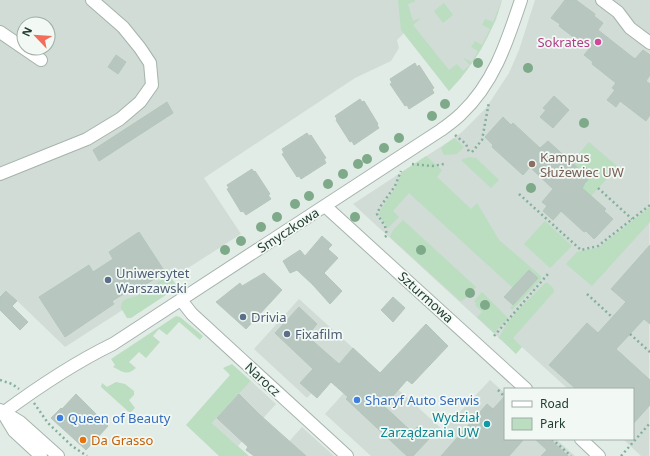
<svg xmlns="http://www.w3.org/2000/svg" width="650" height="456" viewBox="0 0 650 456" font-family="'Noto Sans',sans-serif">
<rect width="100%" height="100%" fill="#e2ece6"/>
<!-- built -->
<path fill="#d0dcd5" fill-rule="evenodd" d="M0,0H502L496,20L480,51L461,78L449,91L404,33L397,40L399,48L391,61L355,78L204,178L241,234L65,347L7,291L0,296ZM24,24H48V48H24Z
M535,0H650L649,456H641L623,439H633V389H568L512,338L554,292L501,340L353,204L454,138L462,132L486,108L509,73L519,50Z
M299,299L353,348L307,398L254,349Z
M370,364L443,430L490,380L505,393V439H556L575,456H371L325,414Z
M251,381L276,404L238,446L212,423Z
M302,427L334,456H276Z"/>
<!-- green -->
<path fill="#bbddc0" d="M398,0H413L416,1L408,4L413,21L421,18L413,25L449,70L457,64L463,71L470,65L463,58L472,62L478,51L471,47L475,41L482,45L490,29L482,25L485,19L493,22L502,0C492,35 474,65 449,91L401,30Z
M444,3L453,15L443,23L434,11Z
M454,138L464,147L457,154L444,155L441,148Z
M589,142L618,167L591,196L590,195L589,197L576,182L582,188L584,185L583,184L593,174L585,166L579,172L570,164Z
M426,156L442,170L437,177L471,209L477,203L499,240L541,276V279L512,310L510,308L538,278L529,270L513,288L409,193L393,211L399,217L388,228L379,215L381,209L396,187L402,172Z
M469,157L476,158L499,180L491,188L461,160Z
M650,207V222L592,286L566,264L577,252L598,248Z
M403,220L476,287L467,297L461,301L458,299L390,237L393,230Z
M545,221L572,246L550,268L524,244Z
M169,275L178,287L131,318H127L121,308L122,302L126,299L137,296Z
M545,283H548L553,288L554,292L513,338L522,347L516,354L499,338C508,317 529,300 545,283Z
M482,292L508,318L494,333L477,317L482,312L475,305L476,303L474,301Z
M176,316L180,317L203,336L200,340L179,322L167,335L159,329L153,336L160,342L146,358L139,352L129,362L136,368C127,376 123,372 113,367L115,365L111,359Z
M232,364L251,381L212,423L249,456H219L186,425L230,375L223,368Z
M116,382L125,384L134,391V395L129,400L135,408L130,413L101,387L102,383L107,387Z"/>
<!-- building -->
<path fill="#b7c7bf" stroke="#b4c6bc" d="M565,0H576L595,14L594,16L603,23L598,30L635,59L643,50L650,55V75L646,81L650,84V115L646,121L620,101L616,107L607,100L615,90L612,88L616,83L592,64L593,62L584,55L589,49L559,26L560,24L551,18Z
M116,55L126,62L118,74L108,67Z
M415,63L417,67L419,65L434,88L432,89L434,93L409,109L407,105L405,106L390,84L392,83L390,79Z
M554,96L569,110L553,128L540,117L546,110L543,108Z
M360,99L362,102L364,101L378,124L377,125L379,128L354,145L352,141L350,142L336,120L337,119L335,116Z
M167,102L173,113L99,161L93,150Z
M503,117L511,125L513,123L540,148L548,141L581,171L585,166L593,174L584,184V185L582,188L606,209L604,211L613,219L594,239L586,231L584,232L561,211L553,220L543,211L547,206L542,202L553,189L530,167L523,175L492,147L493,145L485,137Z
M307,133L309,136L311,135L326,158L324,159L326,163L301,179L299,176L297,177L282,154L284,153L282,149Z
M252,169L254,172L255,171L270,194L268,195L271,199L246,215L243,211L241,212L227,189L229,188L227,185Z
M139,232L165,272L134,292L132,289L112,301L114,304L65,337L39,297L89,265L93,272L113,259L109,252Z
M322,236L332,245L328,249L338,258L324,273L342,291L330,304L313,285L297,270L290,273L283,261L300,250L305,256Z
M650,245V324L644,319L616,349L650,380V405L633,424V389H576L549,365L587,323L598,333L626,302L611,289Z
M529,270L538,278L513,305L504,297Z
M264,273L282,290L246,329L216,302L240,283L242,286Z
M6,291L17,301L12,306L28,322L20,330L0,310V297Z
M393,297L405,308L393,322L381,310Z
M299,307L317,324L307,336L339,364L353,348L380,373L426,324L448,346L412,384L407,380L384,406L412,432L417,427L429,439L413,456H407L346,399L348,397L331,382L317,398L300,383L313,369L275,333Z
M76,394L108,426L86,450L51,418L61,408L62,409Z
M239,394L259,414L306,456H254L246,450L248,447L217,418Z
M505,396V439H524L509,456H441L487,404L493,409Z
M535,439H550L568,456H541L547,450Z"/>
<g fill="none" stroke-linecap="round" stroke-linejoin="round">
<!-- minor casing -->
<g stroke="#a5b4ac" stroke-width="14">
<path id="minor" d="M602,0L618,12L630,28L650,43
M0,32L41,60
M0,174L87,139L120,119L140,102L152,85L150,63L140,48L123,27L92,0
M325,206L526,389
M181,300L192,314L347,456
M0,410L20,422L58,456
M3,413C38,387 74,363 113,344L441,130C448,125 455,120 461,114C494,83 507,42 521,0
M3,413L14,431L41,456
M581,439L599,456"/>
</g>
<!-- path -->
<path stroke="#82b09c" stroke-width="2.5" stroke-dasharray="2 3" stroke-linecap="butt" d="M455,135L466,144L469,152
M472,152L482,140L489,102
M412,164L432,166L444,164
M598,188L632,219
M519,194L581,250L598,246L650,205
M385,237L387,235L385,226L377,214L380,207L395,186L401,171
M587,294L612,317
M630,334L650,352
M494,336L548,274
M0,380L12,384L19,389
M498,390L505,397
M34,403L48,423L72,446L87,456
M552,439L571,456
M621,456L650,423"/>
<!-- minor -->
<use href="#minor" stroke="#fff" stroke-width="12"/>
</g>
<!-- trees -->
<g fill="#7eaa8a">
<circle cx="478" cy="63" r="5"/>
<circle cx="528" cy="68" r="5"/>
<circle cx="445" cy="104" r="5"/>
<circle cx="432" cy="116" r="5"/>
<circle cx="584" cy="123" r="5"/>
<circle cx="399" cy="138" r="5"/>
<circle cx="384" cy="148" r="5"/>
<circle cx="367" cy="159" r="5"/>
<circle cx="358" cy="164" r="5"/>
<circle cx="343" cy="174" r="5"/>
<circle cx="328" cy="184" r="5"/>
<circle cx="531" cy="188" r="5"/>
<circle cx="309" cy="196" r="5"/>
<circle cx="295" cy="204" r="5"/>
<circle cx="277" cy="217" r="5"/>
<circle cx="355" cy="217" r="5"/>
<circle cx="261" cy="227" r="5"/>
<circle cx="241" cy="241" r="5"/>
<circle cx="225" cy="250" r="5"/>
<circle cx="421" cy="250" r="5"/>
<circle cx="470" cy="293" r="5"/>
<circle cx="485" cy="305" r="5"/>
</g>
<!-- markers -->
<circle fill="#d1479c" stroke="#f2f9f5" stroke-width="1.5" cx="598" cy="42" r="4"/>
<circle fill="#8d6e63" stroke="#f2f9f5" stroke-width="1.5" cx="532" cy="164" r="4"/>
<g fill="#5c6f8a" stroke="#f2f9f5" stroke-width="1.5">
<circle cx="108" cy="280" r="4"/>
<circle cx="243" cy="317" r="4"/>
<circle cx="287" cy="334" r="4"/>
</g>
<g fill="#3f7fe0" stroke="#f2f9f5" stroke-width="1.5">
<circle cx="357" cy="400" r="4"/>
<circle cx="60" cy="418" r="4"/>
</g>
<circle fill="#0f9aa8" stroke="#f2f9f5" stroke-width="1.5" cx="487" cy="424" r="4"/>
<circle fill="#e8710a" stroke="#f2f9f5" stroke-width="1.5" cx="83" cy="440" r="4"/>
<g text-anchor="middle" stroke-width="3.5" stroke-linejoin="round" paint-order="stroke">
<!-- hotel labels -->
<g font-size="13" fill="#b23c85" stroke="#f2f9f5" text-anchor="end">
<text x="590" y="47">Sokrates</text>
</g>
<!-- education labels -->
<g font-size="13" fill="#785e54" stroke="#f2f9f5" text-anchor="start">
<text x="540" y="162">Kampus<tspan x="540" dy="15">Służewiec UW</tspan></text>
</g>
<!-- street labels -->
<g font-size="13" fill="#223d32" stroke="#f2f9f5">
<text transform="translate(288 230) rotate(-33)" y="5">Smyczkowa</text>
<text transform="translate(426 297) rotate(42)" y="5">Szturmowa</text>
<text transform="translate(263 379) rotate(43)" y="5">Narocz</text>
</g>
<!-- service labels -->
<g font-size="13" fill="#4e5e75" stroke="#f2f9f5" text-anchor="start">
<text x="116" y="278">Uniwersytet<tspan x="116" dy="15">Warszawski</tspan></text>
<text x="251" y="322">Drivia</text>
<text x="295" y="339">Fixafilm</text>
</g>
<!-- shop labels -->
<g font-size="13" fill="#366cbe" stroke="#f2f9f5" text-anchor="start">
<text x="365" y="405">Sharyf Auto Serwis</text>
<text x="68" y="423">Queen of Beauty</text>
</g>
<!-- culture labels -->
<g font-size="13" fill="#0d838f" stroke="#f2f9f5" text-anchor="end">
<text x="479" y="422">Wydział<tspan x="479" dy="15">Zarządzania UW</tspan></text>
</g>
<!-- food labels -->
<g font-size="13" fill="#c56008" stroke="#f2f9f5" text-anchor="start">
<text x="91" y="445">Da Grasso</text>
</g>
</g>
<!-- legend -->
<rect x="504" y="388" width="130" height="52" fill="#f2f9f5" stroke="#9faea7"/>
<rect x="512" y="401" width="20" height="6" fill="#ffffff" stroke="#9faea7"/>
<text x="540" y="408" font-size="12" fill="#223d32">Road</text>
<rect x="512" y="418" width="20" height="12" fill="#bbddc0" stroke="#9faea7"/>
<text x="540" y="428" font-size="12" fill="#223d32">Park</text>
<!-- north arrow -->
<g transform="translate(36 36) rotate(295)"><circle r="19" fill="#f2f9f5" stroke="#9faea7"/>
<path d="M0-3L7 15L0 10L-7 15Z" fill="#f26d5a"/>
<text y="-6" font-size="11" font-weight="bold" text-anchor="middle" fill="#223d32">N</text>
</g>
</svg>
